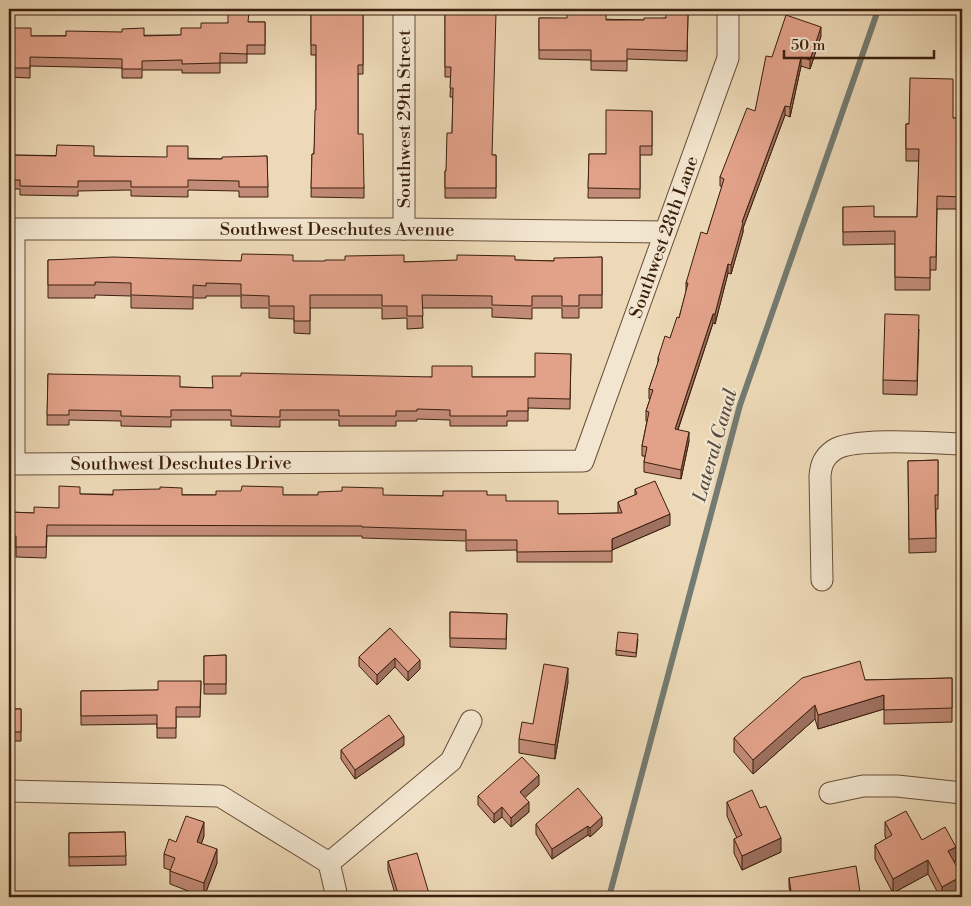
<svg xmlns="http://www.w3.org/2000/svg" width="971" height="906" viewBox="0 0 971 906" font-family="'Libre Bodoni',serif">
<rect width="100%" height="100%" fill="#edd9b7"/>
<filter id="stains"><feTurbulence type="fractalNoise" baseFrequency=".004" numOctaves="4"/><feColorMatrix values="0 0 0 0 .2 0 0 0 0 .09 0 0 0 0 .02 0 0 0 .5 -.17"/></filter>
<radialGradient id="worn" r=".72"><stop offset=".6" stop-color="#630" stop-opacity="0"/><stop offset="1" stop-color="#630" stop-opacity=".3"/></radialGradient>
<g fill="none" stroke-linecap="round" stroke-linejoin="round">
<!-- stream -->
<path stroke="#747b72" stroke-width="6" d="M609,897L740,405L878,10"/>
<!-- minor casing -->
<g stroke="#684e38" stroke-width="23">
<g id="minor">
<path d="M404,9V229"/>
<path id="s1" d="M9,229H404L665,232"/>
<path id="s2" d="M14,229V464L583,461L728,58V9"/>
<path d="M822,580L820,476C821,464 824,457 834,450C853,437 936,443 962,444"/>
<path d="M9,791L220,796L329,863"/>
<path d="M830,793L863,786H897L962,793"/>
<path d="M329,863L451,761L471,721"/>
<path d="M329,863L337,897"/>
</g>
</g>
<!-- minor -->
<use href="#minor" stroke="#f3e6d0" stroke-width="21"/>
</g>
<!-- wall -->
<path fill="#c28b77" stroke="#3b1f0e" d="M311,11L363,12V74H358V134L364,188V198L311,197L312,154H314L316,110V55H311Z
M445,13L492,155H496V198H445V171H446L452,133L453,97H450L451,77H445Z
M688,14L687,61L627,59V71L591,70V60L539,59V18L644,20L666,18Z
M249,22H265V54H247V63H220V73H182V70H142V78H122V68L30,66V78L9,77V28L31,36L181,35L201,28L228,23Z
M821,36L810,69L801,66L790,117L785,115L743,228V232L731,274L728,273L715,324L713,323L678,430L689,441L681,479L644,472V462L645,456H642V446L647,421H646V411L650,399H649V389L658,363V358L670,338L679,318L686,292V283L707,234L722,187L720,186V177L755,111L772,57Z
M652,111V155H640V198H588L589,154H606Z
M953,118H960L961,209H937L936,270H930V290H895V244L843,245V207L874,217H917L919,161H906V124Z
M9,155L94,156L222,159L267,156L268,197H239V191L188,190V197L131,196V190L78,191V196L20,195V189H9Z
M602,257V308H579V318H562V308H532V319L492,317V308H422L423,328L407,329V318L382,319V308H310V334L294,333V319L269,318V308H241V296H206V298H193V309L131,308V296L95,295V298H48V260L404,262L515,260L554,261Z
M919,329L917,395L883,394V380Z
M571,354L570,409L528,408V421H507V426H450V420L417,419V421H396V426H339V420H280V427L231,426V420H171V427L121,426V421L69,420V425H47L48,374L180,387L212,388L432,377H535Z
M938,460V509H936V552L909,553L908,461Z
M635,489L670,525L612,550V562H517V550L466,551V541L362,538V536H47L46,558L16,557V547H9V512L34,513L59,508L80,494L216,495H283L443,496L487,495L506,501L558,514L618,513V502L635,495Z
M450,612L507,614L506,649L450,647Z
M390,628L420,669L408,681L395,667L377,685L359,666V657Z
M638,639L636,657L616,655V650Z
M226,655V694H204V656Z
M952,678V722L884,724V709L818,729L815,719L753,774L734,752V738L865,680Z
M201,681L200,717H176V738H157V724L81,725V691L158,690Z
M568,682L555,759L519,753V739L533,724Z
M9,709H21V741H9Z
M404,745L355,779L341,759V750Z
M539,785L524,797L529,812L511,827L502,817L494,823L478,805V796Z
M727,802L781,852L742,870L734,853V839L737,838L727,816Z
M885,822L922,840L956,861L954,862L962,889L948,897H940L928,874L893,893L875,859V845L886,839L885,836Z
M536,824L602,826L590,837L588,835L552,859L536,834Z
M125,832L126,865L69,866V833Z
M204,836L201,844L217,863L204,897L170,884V870L164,868V854L176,842Z
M388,861L430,897H396L388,870Z
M789,878L860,892V897H791L789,887Z"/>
<!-- shaded-wall -->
<path fill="#9e7161" stroke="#3b1f0e" d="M821,27V36L810,69V60Z
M801,57V66L790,117V107Z
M785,106V115L743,228V232L731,274V265L742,222Z
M728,264V273L715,324V314Z
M713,314V323L675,438V429Z
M689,432V441L681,479V470Z
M670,514V525L612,550V539Z
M395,658V667L377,685V675Z
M420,660V669L408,681V672Z
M568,668V682L555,759V745Z
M884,695V709L818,729V715Z
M815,705V719L753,774V760Z
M404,736V745L355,779V770Z
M539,775V785L520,802V792Z
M529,802V812L511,827V818Z
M502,807V817L494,823V814Z
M602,817V826L590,837V828Z
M204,822V836L197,856V842Z
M588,826V835L552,859V849Z
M781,838V852L742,870V856Z
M956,847V861L948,865V851Z
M217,849V863L204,897V883Z
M928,860V874L893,893V879Z
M962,876V889L948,897H942V887Z"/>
<!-- building -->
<path fill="#e2a28a" stroke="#3b1f0e" d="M311,11L363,12V65H358V134H363L364,188H311L312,154H314L315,110H316V45H311Z
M228,12H249L248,22H265V45H247V54L220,53V63L182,64V60L142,61V69H122V59L30,57V68H9V28H31V36H66V31L122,32V29L144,28V36L181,35V28H201V23H228Z
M445,13H496L492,155H496V188H445V171H446L447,133H452L453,88H450L451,67H445Z
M567,13L606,14V20H644V18H666V13L688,14L687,51L627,49V61H591V50H539V18H567Z
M786,15L821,27L810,60L801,57L790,107L785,106L742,222L743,223L731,265L728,264L715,314H713L675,429L689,432L681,470L644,462L647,447L642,446L649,412L646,411L653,390L649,389L659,359L658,358L665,336L670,338L677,317L679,318L688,283H686L701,232L707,234L724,179L720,177L747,108L755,111L766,56L772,57Z
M910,78L953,79V118H960L961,197L937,196L936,257H930V278L895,277V231L843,232V207L874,206V217H917L919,149H906V124H909Z
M606,110L652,111V146H640V189L588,188L589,154H606Z
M57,145L94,146V156L167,157V146H188V159H222V157L267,156L268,187H239V181L188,180V187H131V181H78V187L20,186V180H9V155L56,156Z
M242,254L293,255V261H325V260H345V256L404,255V262L457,260V255L515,256V260L554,261V258L602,257V295H579V306H562V296H532V306L492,305V296L422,295L423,316H407V306H382V295H310V321H294V306H269V296L241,295V284L206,283V286L193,285V297L131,295V283L95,282V285H48V260L113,257L241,261Z
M885,314L919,315L917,381L883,380Z
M535,353L571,354L570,399L528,398V411H507V416H450V410L417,409V411H396V416H339V410H280V417L231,416V410H171V417L121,416V411L69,410V415H47L48,374L180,376V387L213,388L212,376H241V373L432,377V366H472V377H535Z
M938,460V495H935L936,538L909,539L908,461Z
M655,481L670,514L612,539V551L517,552V540H466V530L362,527V526L47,525L46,547H16V536H9V512L34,513V507L59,508V486L80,487V494L113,495V490L160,489V487L182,488V495H216V491H241L242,486L283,487V495H318V492L342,491V487L383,488V495L443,496V491H487V495H506V501H558V514L622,513L618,502L637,494L635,489Z
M450,612L507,614L506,639L450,638Z
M390,628L420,660L408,672L395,658L377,675L359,657Z
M618,632L638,634L636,653L616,650Z
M226,655V684H204V656Z
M860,661L865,680L952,678V708L884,710V695L818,715L815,705L753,760L734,738L802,678Z
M544,664L568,668L555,745L519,739L522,722L533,724Z
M158,681H201L200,707H176V728H157V715L81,716V691L158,690Z
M9,709H21V732H9Z
M389,715L404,736L355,770L341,750Z
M522,757L539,775L520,792L529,802L511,818L502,807L494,814L478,796Z
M578,788L602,817L590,828L588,826L552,849L536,824Z
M752,790L760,808L766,806L781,838L742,856L734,839L742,835L727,802Z
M906,811L922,840L945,827L956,847L948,851L962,876L942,887L928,860L893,879L875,845L892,835L885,822Z
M186,816L204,822L197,842L217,849L204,883L170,871L175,858L164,854L169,839L176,842Z
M125,832L126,856L69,857V833Z
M417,853L430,897H399L388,861Z
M856,866L860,892L830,897H792L789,878Z"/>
<g text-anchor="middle" stroke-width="4.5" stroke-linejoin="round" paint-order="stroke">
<!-- street labels -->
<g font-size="18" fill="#3b1f0e" stroke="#f3e6d0">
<text transform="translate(404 119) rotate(-90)" y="6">Southwest 29th Street</text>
<text dy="6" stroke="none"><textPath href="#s1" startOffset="328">Southwest Deschutes Avenue</textPath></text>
<text dy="6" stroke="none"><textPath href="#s2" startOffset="1042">Southwest 28th Lane</textPath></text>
<text dy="6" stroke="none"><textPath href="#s2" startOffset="402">Southwest Deschutes Drive</textPath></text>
</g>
<!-- water labels -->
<g font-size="19" font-style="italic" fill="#584d40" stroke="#f3e6d0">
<text transform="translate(714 445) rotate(-74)" y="7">Lateral Canal</text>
</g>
</g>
<!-- margin -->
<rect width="971" height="906" fill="none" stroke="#edd9b7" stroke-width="30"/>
<rect x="10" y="10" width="951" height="886" fill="none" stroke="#3b1f0e" stroke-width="2.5"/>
<rect x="15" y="15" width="941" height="876" fill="none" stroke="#3b1f0e"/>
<!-- scale -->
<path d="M784 50v8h150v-8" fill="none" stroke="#3b1f0e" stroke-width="2.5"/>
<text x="791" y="50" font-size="15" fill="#3b1f0e" stroke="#f3e6d0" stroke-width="4" paint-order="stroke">50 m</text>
<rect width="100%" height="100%" filter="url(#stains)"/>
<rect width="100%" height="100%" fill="url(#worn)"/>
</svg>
